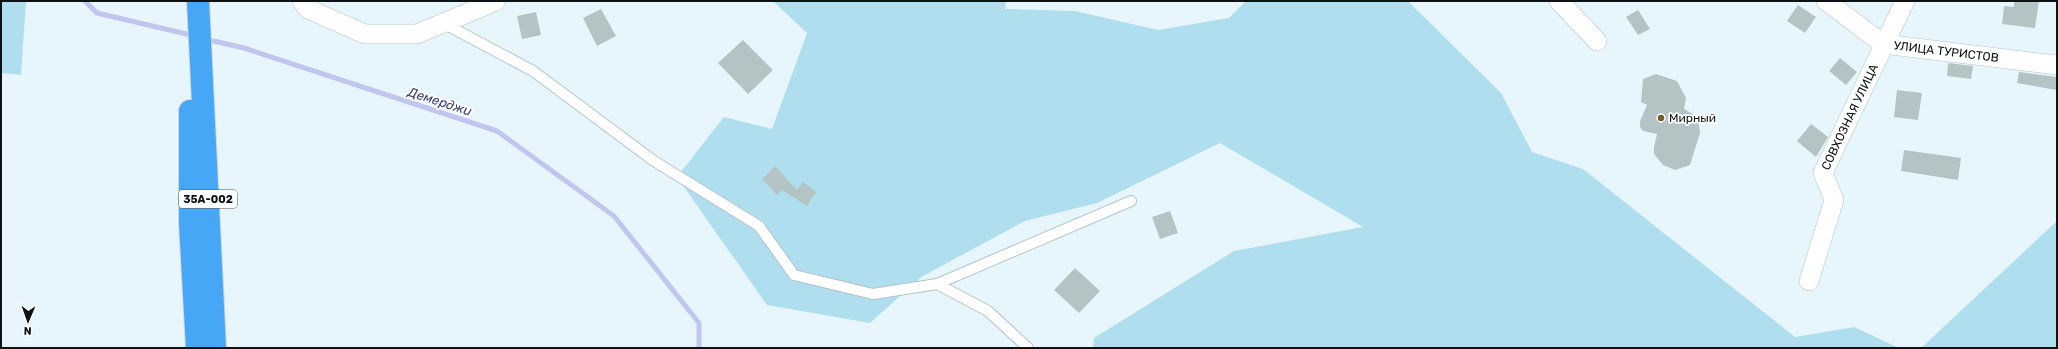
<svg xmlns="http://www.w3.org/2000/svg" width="2058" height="349" viewBox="0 0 2058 349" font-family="Rubik,sans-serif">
<rect width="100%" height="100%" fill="#e7f6fd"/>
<!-- green -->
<path fill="#afdeef" d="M1,1H26L21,75L1,73Z
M773,1H1006L1005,9L1075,11L1158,30L1229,18L1246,1H1408L1501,93L1532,152L1583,169L1795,337L1854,327L1899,348H1093L1094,338L1234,251L1363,227L1220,143L1097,203L1025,221L921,277L870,323L767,305L677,177L724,117L772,129L807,33Z
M2057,221V348H1921Z"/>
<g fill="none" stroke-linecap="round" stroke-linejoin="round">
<!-- stream -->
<path stroke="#c0c6ee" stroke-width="5" d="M85,1L97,13L195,36
M205,39L244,48L497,131L614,216L699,323V348"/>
</g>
<!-- building -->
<path fill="#b4c4c4" d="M2014,1H2039L2035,28L2002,24L2004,6L2014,7Z
M1798,5L1816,17L1805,33L1787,21Z
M601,9L616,36L597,46L583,18Z
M1638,10L1650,29L1638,35L1626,17Z
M536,12L541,35L522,39L517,16Z
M743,40L773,70L748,94L718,63Z
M1840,58L1857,72L1846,85L1829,71Z
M1948,63L1973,66L1971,79L1947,76Z
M2019,72L2057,77V90L2017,83Z
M1656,74L1677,81L1686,98L1684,109L1698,117L1700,133L1690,165L1675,170L1663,165L1654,154V147L1657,134L1643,131L1640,127V121L1647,105L1641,102L1643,79Z
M1897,90L1922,93L1918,120L1894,117Z
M1811,124L1828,137L1816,157L1797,141Z
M1904,150L1961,158L1958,180L1901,171Z
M775,166L797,190L803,182L816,192L807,206L782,190L777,195L762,179Z
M1170,211L1178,233L1160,239L1152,217Z
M1075,268L1100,291L1079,313L1054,290Z"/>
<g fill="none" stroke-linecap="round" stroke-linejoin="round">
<!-- service casing -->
<g stroke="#b5c4ca" stroke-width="12">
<path id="service" d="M443,23L533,71L654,161L759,226L794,275L873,294L937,284L1131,201
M937,284L988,311L1028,348"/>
</g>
<!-- minor casing -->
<g stroke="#b5c4ca" stroke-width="20">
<g id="minor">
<path d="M302,1L308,9L365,34H417L496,1"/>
<path d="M1559,1L1597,41"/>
<path id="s1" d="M1826,1L1883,44L2057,65"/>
<path id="s2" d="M1809,281L1834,200L1823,173L1905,1"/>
</g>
</g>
<!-- trunk casing -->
<g stroke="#d3d5d5" stroke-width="24">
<path id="trunk" d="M198,1L215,348
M190,111V223L197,348"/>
</g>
<!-- service -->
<use href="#service" stroke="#fff" stroke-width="10"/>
<!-- minor -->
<use href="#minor" stroke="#fff" stroke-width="19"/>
<!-- trunk -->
<use href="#trunk" stroke="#46a7f7" stroke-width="22"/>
</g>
<!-- markers -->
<circle fill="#755f2e" stroke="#fff" stroke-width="1.5" cx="1661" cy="118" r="4"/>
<g text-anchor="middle" stroke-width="3.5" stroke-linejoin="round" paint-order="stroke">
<!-- shield labels -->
<rect fill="#fff" stroke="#565a5b" stroke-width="1" x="179" y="190" width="58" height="18" rx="3"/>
<g font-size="11" font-weight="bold" fill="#0d1315">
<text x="208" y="203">35А-002</text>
</g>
<!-- street labels -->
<g font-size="12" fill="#0d1315" stroke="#fff">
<text dy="4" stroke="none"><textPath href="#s1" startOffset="135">УЛИЦА ТУРИСТОВ</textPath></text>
<text dy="4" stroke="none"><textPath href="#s2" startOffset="176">СОВХОЗНАЯ УЛИЦА</textPath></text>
</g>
<!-- poi labels -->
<g font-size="12" fill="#0d1315" stroke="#fff" text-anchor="start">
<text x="1669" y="122">Мирный</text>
</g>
<!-- water labels -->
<g font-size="13" font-style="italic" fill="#3a3e71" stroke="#fff">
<text transform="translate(440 101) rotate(18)" y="5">Демерджи</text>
</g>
</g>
<!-- border -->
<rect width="2058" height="349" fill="none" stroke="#0d1315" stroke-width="4"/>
<!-- north arrow -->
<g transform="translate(28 321) rotate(182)" stroke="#ffffff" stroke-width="3" paint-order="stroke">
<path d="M0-3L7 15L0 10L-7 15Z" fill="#0d1315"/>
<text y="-6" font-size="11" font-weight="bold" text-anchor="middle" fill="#0d1315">N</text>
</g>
</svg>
